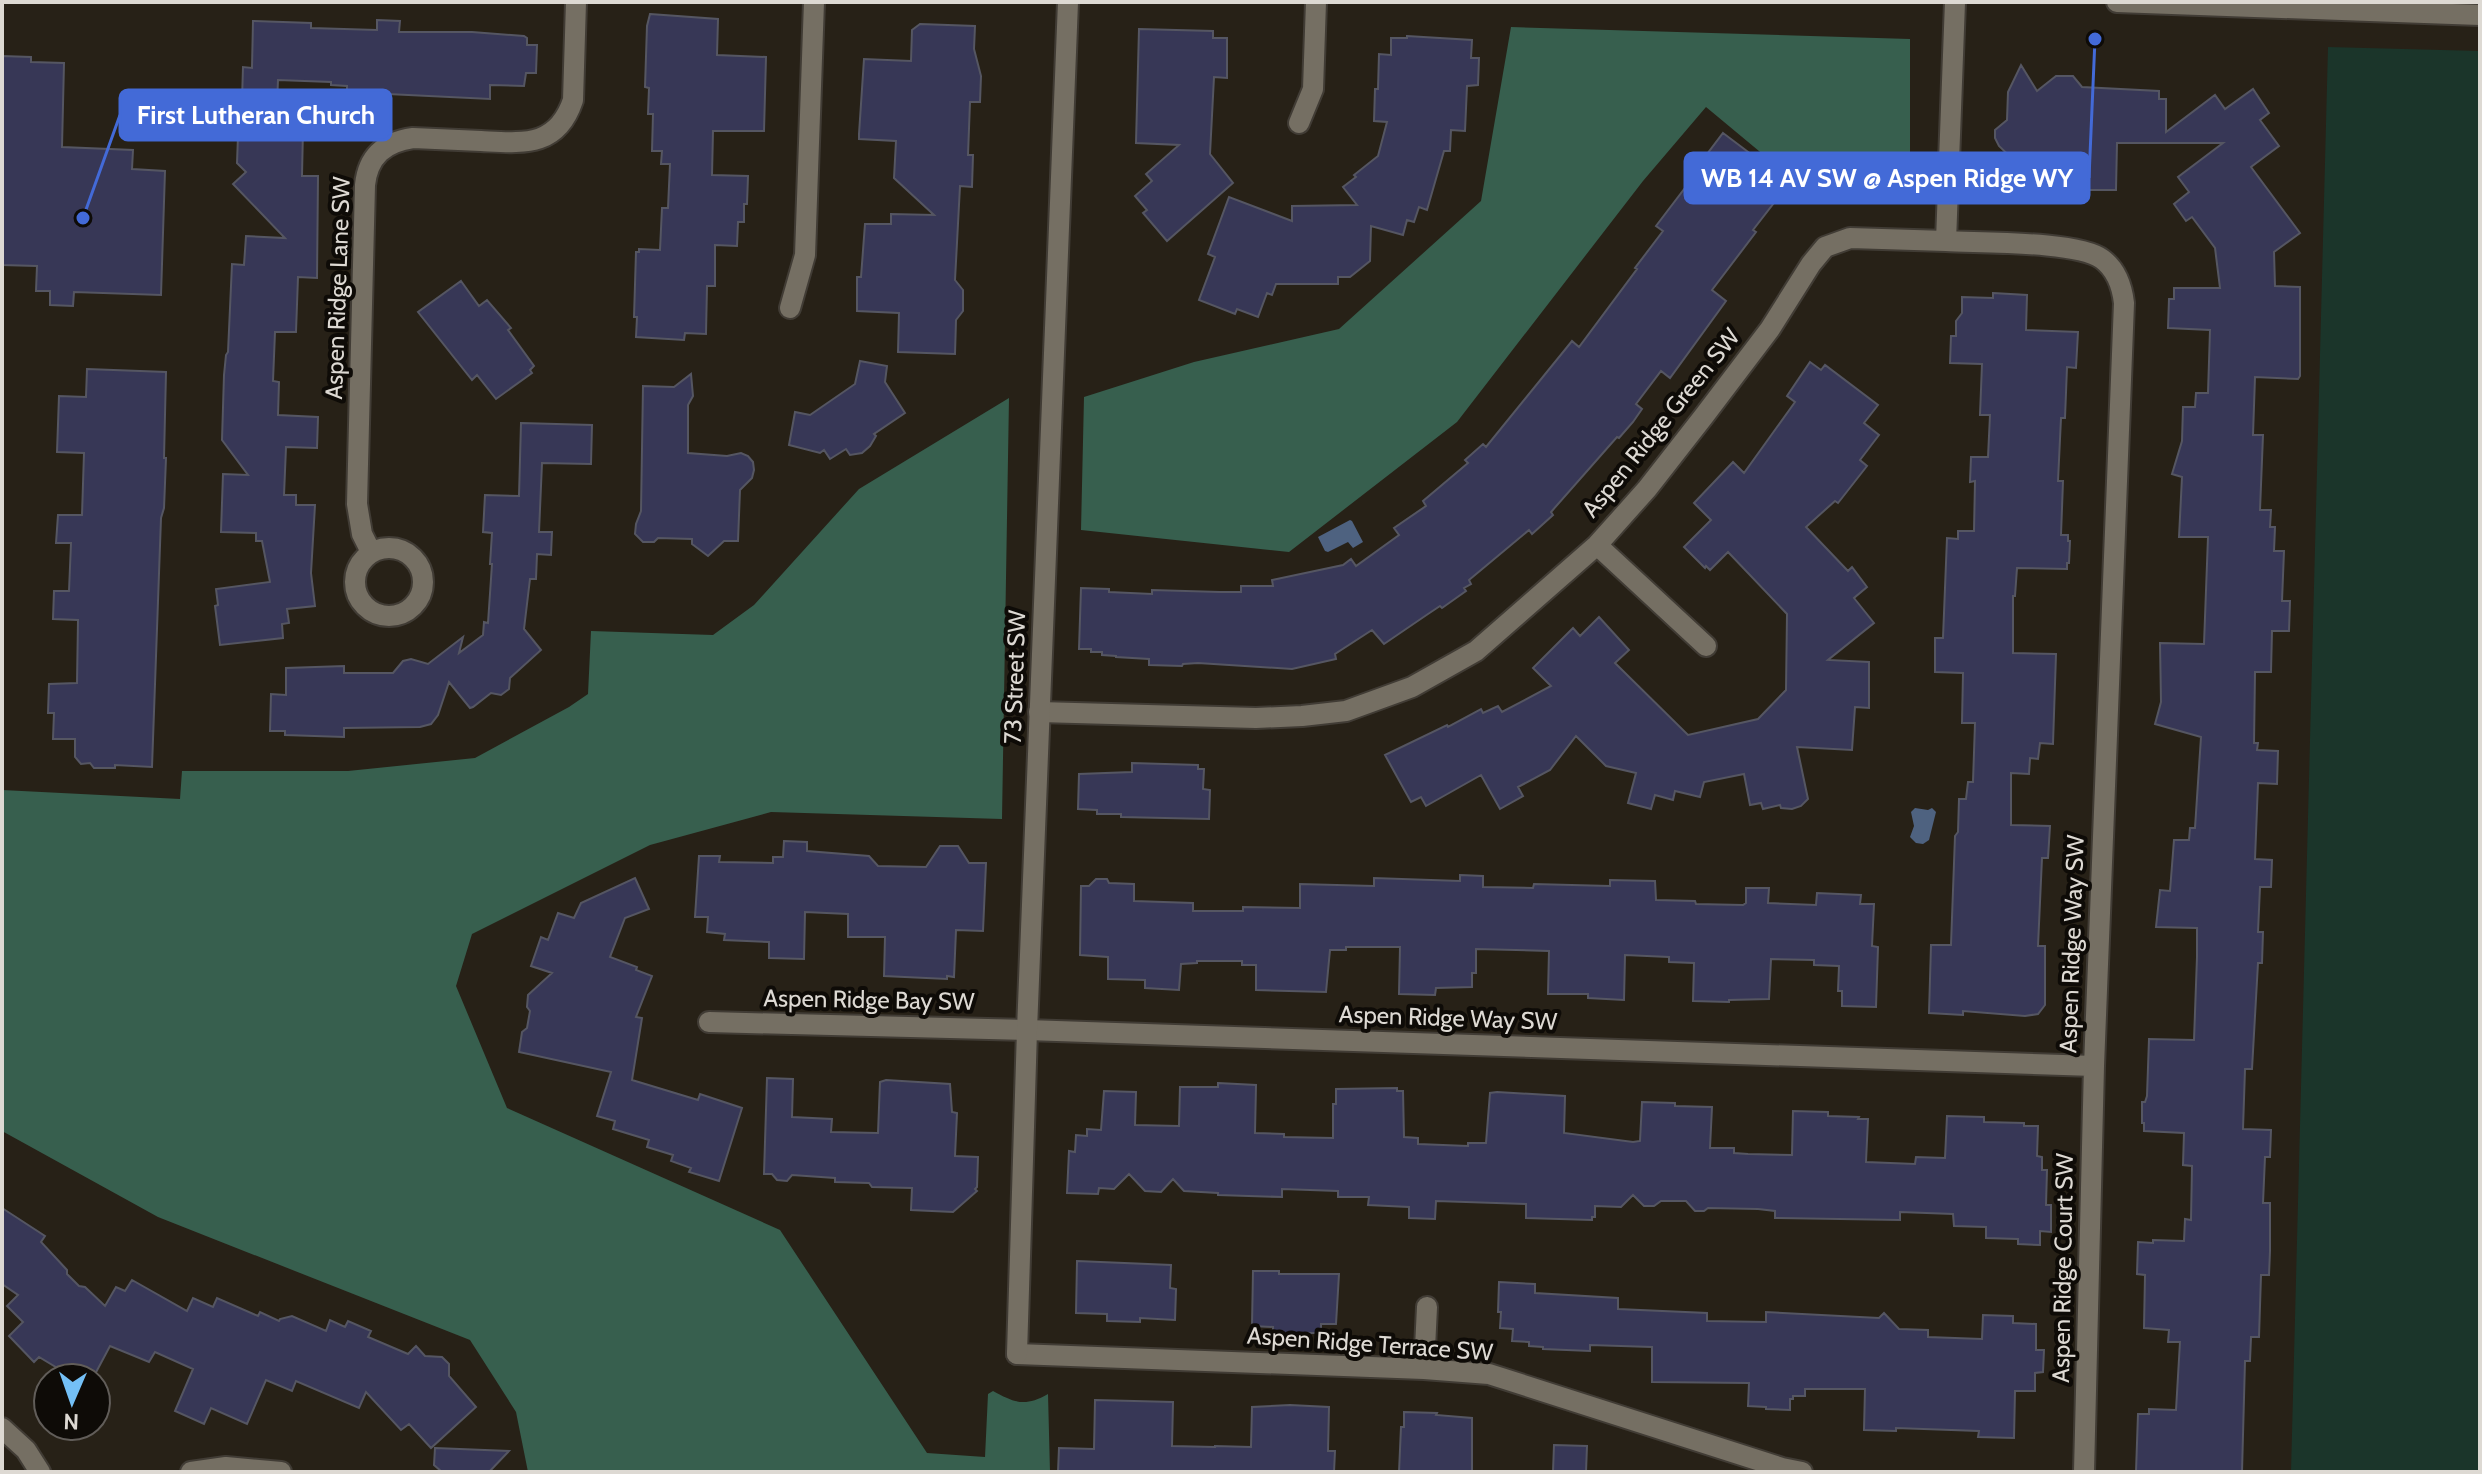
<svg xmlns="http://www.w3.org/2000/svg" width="2482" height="1474" viewBox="0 0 2482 1474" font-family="Cabin,sans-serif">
<rect width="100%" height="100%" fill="#272117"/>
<!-- green -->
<path fill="#1b352a" d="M2328,47L2480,51V1472H2291Z"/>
<!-- forest -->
<path fill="#375f4e" d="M1511,27L1910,39V201L1818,200L1706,107L1643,181L1457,422L1289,552L1081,530L1084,397L1194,362L1339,329L1481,201Z
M1009,398L1002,819L771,812L650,845L472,934L456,986L507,1108L780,1230L927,1453L985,1457L988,1394L993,1391C1015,1403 1025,1407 1048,1394L1050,1472H528L516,1412L470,1340L158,1217L2,1131V790L180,799L182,771H348L475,758L569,707L588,694L591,631L713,635L754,605L859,489Z"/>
<!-- water -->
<path fill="#4e6280" d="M1350,520L1352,521L1363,542L1353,548L1348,542L1328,552L1325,551L1318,537Z
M1915,808L1928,810L1932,808L1936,812L1929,840L1923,844L1916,843L1910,837L1914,826L1911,812Z"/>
<!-- building -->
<path fill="#373756" stroke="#555662" stroke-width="2" d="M650,14L718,19L717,55L766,57L764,131H713L712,175L748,176L747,204H744V222H738L737,246L715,245V286H707L706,334L685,333L684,340L636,337L637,317H634L636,252H639V249L660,250L662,208H668L670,164H661L662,151H652L653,114H648L649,88L645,87L647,26Z
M377,20L400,21L399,32H472L524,36L527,38V45H537L536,73H526L524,86L490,85V99L347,92V86L331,85V82L278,80L276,128L303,129L302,176H318L317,278L298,277L296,332H275L273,381L279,382L278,415L318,417L317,448L286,447L284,495H296V505H315L311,573L315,606L287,609L289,623L282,624L283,638L220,645L215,606L218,605L216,589L270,582L262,541H256V533L221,532L223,474L248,475L222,440L224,375L226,355L228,352L232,264L244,265L246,236L285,238L233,184L246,172L237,163L238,136L241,133L243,67L252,68L253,21L311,23V28L377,30Z
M920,24L975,26L974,49L981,76L980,102H970L968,155H973L972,187L960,186L955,280L963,290V311L956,320L955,354L898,352L899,313L857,311V277H861L865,224H891V214L934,215L894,178L896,141L859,139V134L864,59L911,61L912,30Z
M1139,29L1213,31V38H1227V78L1214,77L1210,154L1233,183L1167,241L1143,213L1147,210L1135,196L1152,181L1146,174L1179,145L1136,143Z
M1407,36L1472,40L1471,58H1479L1478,85L1467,86L1465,131L1451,130L1450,151H1444L1427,210L1419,207L1414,222L1407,220L1403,235L1371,226L1370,261L1350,277H1338V284H1276L1272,295L1267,293L1258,317L1237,309L1235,314L1199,300L1215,257L1208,254L1229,197L1292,221V206L1357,205L1343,187L1356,177L1354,175L1378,156L1387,122L1374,121L1375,89H1378L1379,54L1391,55V38H1407Z
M2,56L31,57V62L64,63L62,147L133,150L132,169L165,171L161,295L74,292L73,306L50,305V291H36L37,266L2,265Z
M2021,65L2037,91L2056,76H2073L2082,87L2159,91V99H2166V132L2215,95L2225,109L2253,89L2269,113L2260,120L2279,146L2251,167L2300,233L2274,252L2275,286L2300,287V376L2298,379L2255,377L2253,435H2263L2260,510H2271L2270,527H2275L2274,551H2284L2282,601H2290L2289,631H2272L2271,672H2255L2254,743H2258L2257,750L2278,751L2277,784L2258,783L2255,859L2272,860L2271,887H2260L2258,932H2263L2262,963H2258L2252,1069H2245L2243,1129L2271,1130L2270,1157H2265L2263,1203H2270V1251L2269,1275H2261L2259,1337H2251L2250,1361H2245L2242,1472H2136L2138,1414H2149V1409L2176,1410L2180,1342H2168L2169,1330L2144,1328L2145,1275L2137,1274L2138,1242L2153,1243V1240L2184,1241L2185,1219L2191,1220L2192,1166L2183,1165L2184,1133L2144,1131V1123H2142V1102H2145L2147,1096L2149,1039L2194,1040L2197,957V928L2156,927L2160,890L2170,891L2174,840H2189L2190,828H2195L2201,737L2155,724L2161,702L2160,643L2204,644L2208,537H2179L2182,477L2172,474L2182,441L2183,407H2195L2196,393H2208L2210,330L2168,328L2169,299H2174V288H2220L2215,248L2192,217L2186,221L2174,204L2189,192L2178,177L2223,143H2117L2116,190H2074V200L2027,201L2028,167H2021L1999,146L1995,138V130L2007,120L2008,92Z
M1723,133L1784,179L1779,186L1784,190L1753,230L1756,232L1712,290L1726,301L1670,378L1661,371L1636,404L1642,409L1633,422L1619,438L1617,437L1551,512L1553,515L1532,534L1529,530L1469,580L1471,584L1464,588L1466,591L1442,608L1440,606L1428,614L1384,644L1372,630L1335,654L1336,659L1292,669L1198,663L1183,664L1182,666L1149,665V659L1116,657V656L1102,655V652H1091V649H1079L1081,588L1109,589V592L1152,594V590L1220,592H1241V586H1273L1272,580L1343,565L1351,559L1356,566L1399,535L1394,528L1426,506L1423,501L1468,463L1465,460L1483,444L1486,447L1572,341L1579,347L1637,269L1635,268L1663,231L1656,226L1694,176L1692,174Z
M461,281L479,306L487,300L511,328L508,330L534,366L530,370L532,373L496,399L477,375L472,380L418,312Z
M1993,293L2027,295L2026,330L2078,332L2076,368L2067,367L2065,418H2061L2058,481H2063L2061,535H2068V541H2070L2069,563H2067V569L2017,568L2015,596H2013V653L2056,654L2053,744L2040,743L2038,759L2030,758L2029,774L2011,773V825L2050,826L2048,858H2042L2038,946H2045V1005L2038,1014L2025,1016L1963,1011V1015L1929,1013L1931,945H1951L1955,836L1958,832L1959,799H1966L1968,782H1973L1975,723H1962L1963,673L1935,672V638H1943L1947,538L1958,539V531H1974L1975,481L1970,482L1971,457H1988L1990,415H1980L1982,364L1950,363L1951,336H1956V321L1962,313V297L1993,298Z
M860,361L887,366L885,382L905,413L874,434L876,436L870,446L862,453L850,455L846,449L830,459L824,450L820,453L789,445L795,412L810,415L855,384Z
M1810,362L1821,370L1825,365L1878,405L1864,423L1879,435L1860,460L1867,466L1838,503L1835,501L1806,527L1848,571L1852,567L1867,587L1854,598L1874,623L1828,660L1869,662V708L1855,707L1852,750L1797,747L1808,799L1801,806L1792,809L1781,808L1780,805L1763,809L1761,803L1750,805L1744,774L1704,782L1700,797L1675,791L1673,800L1655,795L1651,809L1628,803L1636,773L1606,766L1576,736L1550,770L1518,787L1523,796L1500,809L1481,775L1426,806L1421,797L1411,802L1385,755L1447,725L1448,727L1481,709L1483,713L1498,706L1502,712L1551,686L1533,668L1573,628L1580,636L1599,617L1629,650L1615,663L1688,735L1758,719L1786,690L1787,614L1728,552L1710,570L1706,566L1705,568L1684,547L1711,520L1694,503L1733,462L1744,473L1795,402L1787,396Z
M87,369L166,372L164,458H166L164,508L161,518L152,767L115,765V768H94L90,763L81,764L75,757V739H53L54,713H48L49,684L77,683L78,620L53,619L54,591H69L71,543H56L58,515H82L84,453L57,452L59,396L86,397Z
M691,374L693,396L688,405V453L727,456L741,453L748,456L753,462L754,470L752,478L740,490L738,541H724L708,556L692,544V539L658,538L654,542H643L635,534L636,524L641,511L643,386L674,387Z
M521,423L592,425L591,464L542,463L539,532H552L551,555L537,554L536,579H530L524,629L541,650L510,678L509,689L501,695L491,693L473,707L470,708L449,682L438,715L431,724L420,727L344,728V737L285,735V731H270L271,694L286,695V668L344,666V673H393L403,661L411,659L428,664L463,637L459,653L483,635L484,622L488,623L492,564H490L492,533L483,532L485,495L519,496Z
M1132,763L1198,765V769H1204L1203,789L1210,790L1209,819L1121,817V814H1097V810L1078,809L1079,774L1132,772Z
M784,841L807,842V851L869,856L878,866L926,867L940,846H958L969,863H986L983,931L956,930L954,977L947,976V979L884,976L885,937H848V914L805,912L804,959L769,958V942L724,940L725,934L707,932L708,917H695L699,856H720L719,862L773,863V857H783Z
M1460,875L1483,876V887L1533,888L1534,884L1610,886V880L1655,881L1656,900L1695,901L1696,904L1743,905L1746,903V888H1769L1768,903L1816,905L1817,893L1861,895L1860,904H1874L1872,946L1878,947L1876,1007L1842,1006V991H1838L1839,966L1814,965V960L1771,959L1769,999L1729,1000V1002L1693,1001L1694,963L1669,962V957L1625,955L1624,1000L1588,998V994H1548L1549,951L1476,949V973H1472V987L1436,988L1435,995L1399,994L1400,947H1346V950H1330L1326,992L1256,990V965H1242V961H1197V963L1181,964L1179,990L1145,988V980L1108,979V957L1080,955L1081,886H1089L1096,879H1107L1109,883L1134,884V901L1193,903V911H1243V907L1300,908V884L1374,886V878L1460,881Z
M635,878L649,909L625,918L610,957L637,967L636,970L652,976L636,1017L642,1018L632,1080L698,1100L700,1094L742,1108L719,1181L689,1172L691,1168L671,1161L673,1155L647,1147L649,1140L613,1129L615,1121L597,1116L611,1072L519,1052L522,1032L527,1028L530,1011L527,1007L528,995L552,973L531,966L541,937L548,940L558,913L574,918L581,903Z
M767,1078L793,1079L792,1117L832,1119L831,1132L878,1133L880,1082L886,1080L950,1084L952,1112L957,1113L955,1156L978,1157L977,1187L975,1189L977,1191L953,1212L911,1210L912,1188L872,1187L869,1183L835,1182V1178L792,1175L787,1181L777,1180L772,1174H764Z
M1218,1083L1256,1085L1255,1133L1284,1134V1137L1333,1138V1104H1336V1089L1397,1088V1091H1403L1404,1137L1418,1138V1144L1468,1146V1143H1486L1490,1093L1497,1092L1565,1096L1564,1133L1633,1142L1640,1141L1642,1102L1675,1103V1106L1712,1107L1710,1148H1734V1153L1748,1154L1792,1155L1793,1111L1828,1112V1116L1859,1117L1858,1119H1868L1866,1162L1915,1164L1916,1157L1945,1158L1947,1116L1984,1117V1122L2024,1123V1126H2038L2037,1156L2042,1157V1170H2047L2046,1205H2051V1232L2040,1231V1245L2018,1244V1239L1986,1238V1227L1954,1226L1953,1214L1900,1212V1220L1775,1218V1211L1758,1209L1708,1208L1704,1211H1695L1686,1201H1661L1654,1206H1644L1633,1195L1621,1207L1595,1206V1217H1592V1220L1526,1218V1204L1436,1201L1435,1219L1409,1218V1207L1368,1205L1369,1197H1338V1191L1282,1189V1197L1218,1195V1193L1184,1191L1173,1179L1161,1192L1145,1191L1129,1174L1114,1189L1099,1188L1098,1194L1067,1193L1069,1151L1075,1152L1076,1135L1087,1136V1129L1101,1130L1104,1091L1136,1092L1135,1125L1179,1126L1180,1087H1218Z
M2,1208L45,1236L41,1242L67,1270V1274L79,1286L85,1287L105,1306L116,1287L125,1291L132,1280L187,1311L193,1298L213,1307L217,1298L258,1316L260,1312L279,1321L280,1319L292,1316L326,1331L330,1320L345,1327L348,1321L371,1331L368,1337L408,1354L416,1346L425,1356L442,1357L449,1364V1376L476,1407L431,1448L409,1424L401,1430L366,1392L359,1408L296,1381L292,1391L266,1380L247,1424L211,1408L204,1424L175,1411L193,1369L155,1352L149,1362L110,1346L93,1378H74L39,1357L34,1362L9,1336L23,1322L7,1306L18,1295L2,1284Z
M1077,1261L1171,1265L1170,1288L1176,1289L1175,1320L1140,1318V1322L1107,1321V1314L1076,1313Z
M1253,1271H1279V1274H1339L1336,1324H1321V1333H1273V1327L1252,1326Z
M1499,1282L1535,1284V1293L1618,1298V1309L1707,1313V1321L1766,1322V1312L1879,1318L1884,1313L1899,1329L1928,1330V1337L1982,1339L1983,1315L2013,1316V1323L2036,1324V1350H2044L2043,1372L2035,1373V1391H2015L2014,1438L1978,1437L1979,1431L1896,1428V1431L1864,1430L1865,1389H1805V1396H1793V1399H1790V1410L1766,1409V1407L1748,1406L1749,1383L1652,1382V1347L1590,1345V1351L1543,1349V1347L1529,1346V1342L1512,1341L1513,1329L1500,1328L1501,1312H1498Z
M1095,1400L1173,1402L1172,1446L1215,1447V1446L1251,1447L1252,1407L1290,1405L1329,1407L1328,1451H1335L1334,1472H1058L1059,1448L1094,1449Z
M1404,1412L1437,1413L1436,1415L1472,1418V1472H1399L1401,1427H1404Z
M1554,1445L1587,1446L1586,1472H1553Z
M435,1448L509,1451L489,1472H442L434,1465Z"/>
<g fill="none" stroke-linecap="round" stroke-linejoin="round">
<!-- street casing -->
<g stroke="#413c35" stroke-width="24">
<path id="street" d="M1955,2L1946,241C1980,243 2078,241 2102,259C2117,270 2122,286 2124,303L2094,1066L2084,1472
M1299,123L1313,89L1316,2
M790,308L805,255L814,2
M1597,545L1706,646
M355 582a34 34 0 1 1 68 0a34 34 0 1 1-68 0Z
M371,552L362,534L357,504L365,185C368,156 385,142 413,138C436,139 459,140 481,141C523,143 557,148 573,100L576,2
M1039,712L1256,718L1302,716L1346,711L1412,687L1476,651L1597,545L1647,489L1704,416L1770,329L1811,264L1825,247L1850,238L1946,241
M709,1022L1027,1030L2094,1066
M1017,1354L1424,1369L1489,1374L1782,1468L1802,1472
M1424,1369L1427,1307
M191,1472L226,1467L281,1472"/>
</g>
<!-- secondary casing -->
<g stroke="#413c35" stroke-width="24">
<path id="secondary" d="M2117,2L2480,15
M1017,1354L1027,1030L1068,2
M2,1428L26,1450L40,1472"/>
</g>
<!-- street -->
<use href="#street" stroke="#756f63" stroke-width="20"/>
<!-- secondary -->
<use href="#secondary" stroke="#756f63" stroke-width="20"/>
</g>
<g text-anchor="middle" stroke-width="8" stroke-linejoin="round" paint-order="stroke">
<!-- street labels -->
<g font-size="24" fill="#ddd9d3" stroke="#0e0b07">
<text transform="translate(338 288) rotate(-88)" y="8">Aspen Ridge Lane SW</text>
<text transform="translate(1661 423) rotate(-51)" y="8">Aspen Ridge Green SW</text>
<text transform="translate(1015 677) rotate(-88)" y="8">73 Street SW</text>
<text transform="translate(2072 944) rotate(-88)" y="8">Aspen Ridge Way SW</text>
<text transform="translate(869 1000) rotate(1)" y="8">Aspen Ridge Bay SW</text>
<text transform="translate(1448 1018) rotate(2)" y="8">Aspen Ridge Way SW</text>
<text transform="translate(2063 1268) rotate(-89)" y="8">Aspen Ridge Court SW</text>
<text transform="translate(1370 1344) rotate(4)" y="8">Aspen Ridge Terrace SW</text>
</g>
</g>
<!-- callouts -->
<path fill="none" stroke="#436ad7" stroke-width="3" d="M83 218L120 115M2095 39L2089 178"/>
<g fill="#436ad7" stroke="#0e0b07" stroke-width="3">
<circle cx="83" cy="218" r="8"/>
<circle cx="2095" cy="39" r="8"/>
</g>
<g fill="#436ad7" stroke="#436ad7" stroke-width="3">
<rect x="120" y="90" width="271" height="50" rx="8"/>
<rect x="1685" y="153" width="404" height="50" rx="8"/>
</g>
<g font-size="26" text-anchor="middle" font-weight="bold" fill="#fff">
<text x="256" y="124">First Lutheran Church</text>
<text x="1887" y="187">WB 14 AV SW @ Aspen Ridge WY</text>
</g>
<!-- border -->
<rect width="2482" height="1474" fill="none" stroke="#ddd9d3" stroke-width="8"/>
<!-- north arrow -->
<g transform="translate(72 1402) rotate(182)"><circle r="38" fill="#0e0b07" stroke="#615d59" stroke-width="2"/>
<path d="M0-6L14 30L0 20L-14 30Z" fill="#74c0f6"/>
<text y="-12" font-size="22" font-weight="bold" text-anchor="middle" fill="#ddd9d3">N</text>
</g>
</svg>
